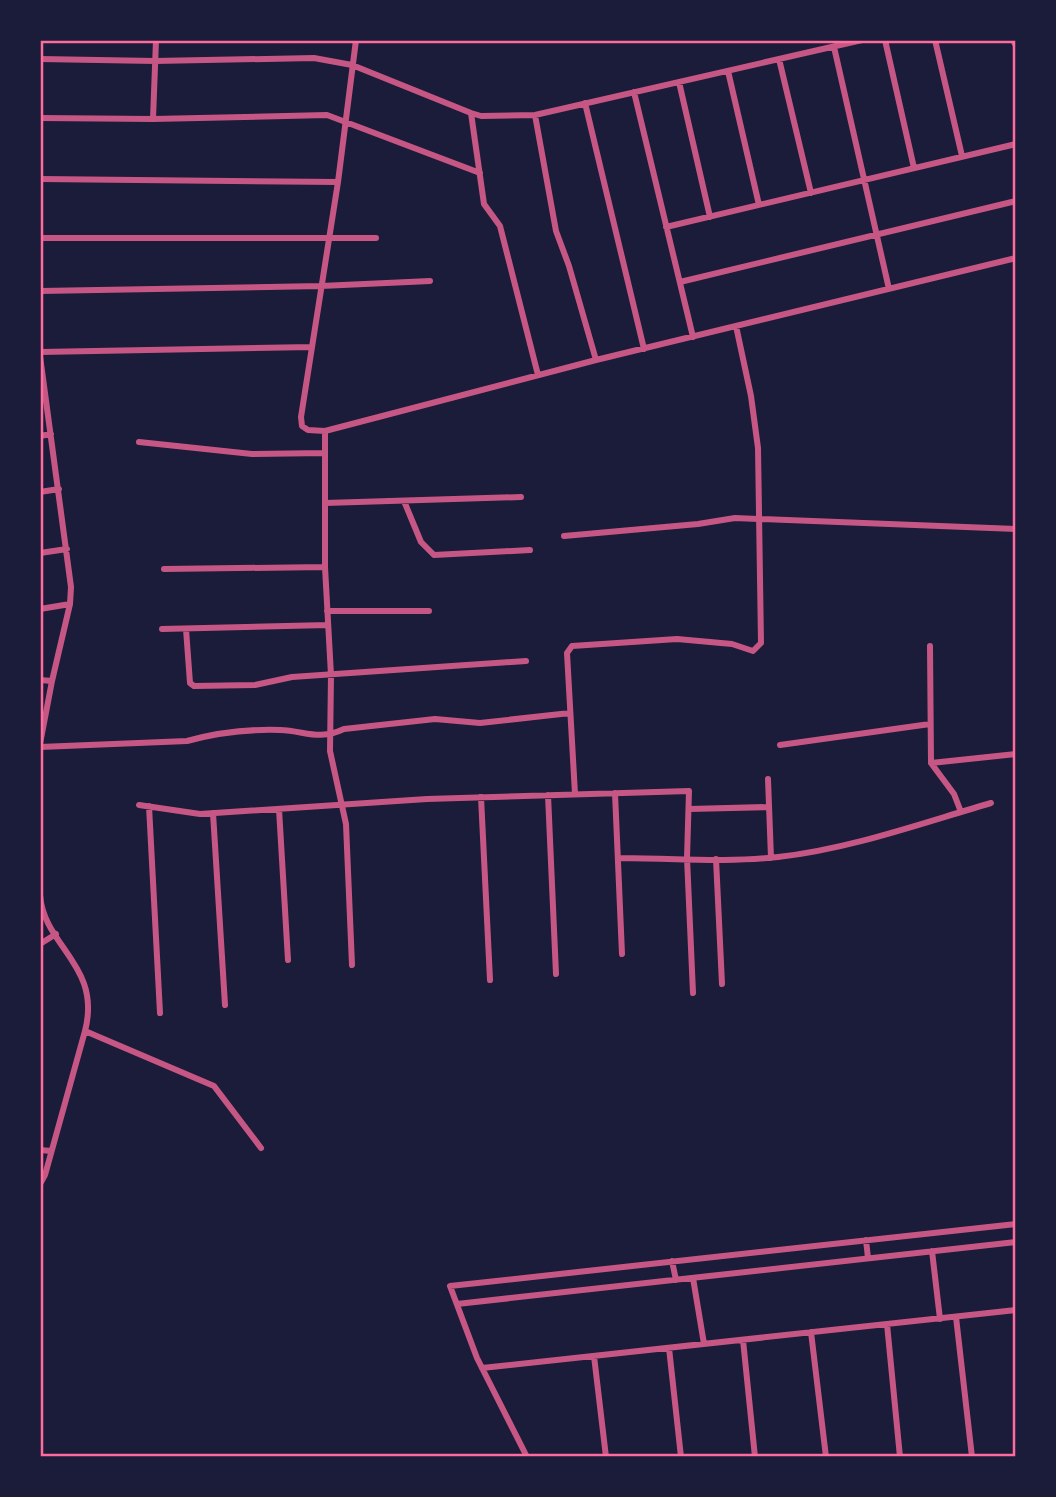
<svg xmlns="http://www.w3.org/2000/svg" width="1056" height="1497" viewBox="0 0 1056 1497" font-family="Karla,sans-serif">
<rect width="100%" height="100%" fill="#1b1b3a"/>
<g fill="none" stroke-linecap="round" stroke-linejoin="round">
<!-- minor -->
<path stroke="#c65784" stroke-width="6" d="M356,40L338,182L301,417L302,426L308,430L325,431L596,360L1016,258
M885,40L914,168
M935,40L962,156
M1013,40L1016,46
M834,47L889,289
M40,59L155,61L314,58L352,65L471,113L481,116L535,115L862,40
M779,59L811,193
M728,71L759,205
M679,82L710,217
M634,92L693,337
M585,103L644,349
M471,113L484,204L500,226L538,375
M535,115L556,231L569,266L596,360
M40,118L153,119L327,115L480,173
M153,119L156,40
M40,179L338,182
M666,227L1016,144
M40,238H376
M680,282L1016,201
M40,291L321,286L430,281
M40,352L312,347
M40,356L71,587L70,604L52,681L40,744
M325,431V567L331,675L330,751L346,824L352,965
M40,436L51,434
M139,442L252,454L325,453
M40,492L59,489
M404,501L421,542L434,555L530,550
M325,503L521,497
M564,536L698,524L735,518L1016,529
M40,553L67,549
M164,569L325,567
M40,609L70,604
M327,611H429
M162,629L328,625
M186,629L190,683L194,686L255,685L292,677L526,661
M930,646L931,763L954,794L961,812
M40,680L52,681
M780,745L930,724
M40,747L187,741C216,733 249,729 280,730C306,731 318,741 344,729L435,719L480,723L570,713
M931,763L1016,754
M768,779L771,858
M615,793L622,954
M575,794L567,653L572,646L677,639L732,644L753,651L761,643L758,448L751,396L736,326
M548,795L556,974
M481,797L490,980
M139,805L200,814L427,799L689,791L687,858L693,993
M149,806L160,1013
M279,809L288,960
M689,809L769,807
M213,813L225,1005
M618,858C671,858 726,863 778,857C850,849 922,823 991,803
M716,859L722,984
M40,895C44,947 102,965 85,1031L45,1175L40,1184
M40,944L56,934
M85,1031L214,1086L261,1148
M40,1150L51,1151
M866,1240L868,1258
M932,1251L940,1319
M672,1261L676,1280
M693,1278L704,1344
M457,1304L1016,1242
M956,1317L972,1457
M887,1324L900,1457
M811,1332L826,1457
M743,1340L755,1457
M669,1348L681,1457
M594,1356L606,1457
M482,1368L1016,1310
M527,1457L477,1358L450,1286L1016,1224"/>
</g>
<!-- border -->
<rect width="1056" height="1497" fill="none" stroke="#1b1b3a" stroke-width="84"/>
<rect x="42" y="42" width="972" height="1413" fill="none" stroke="#ff6b9d" stroke-width="2.5"/>
</svg>
